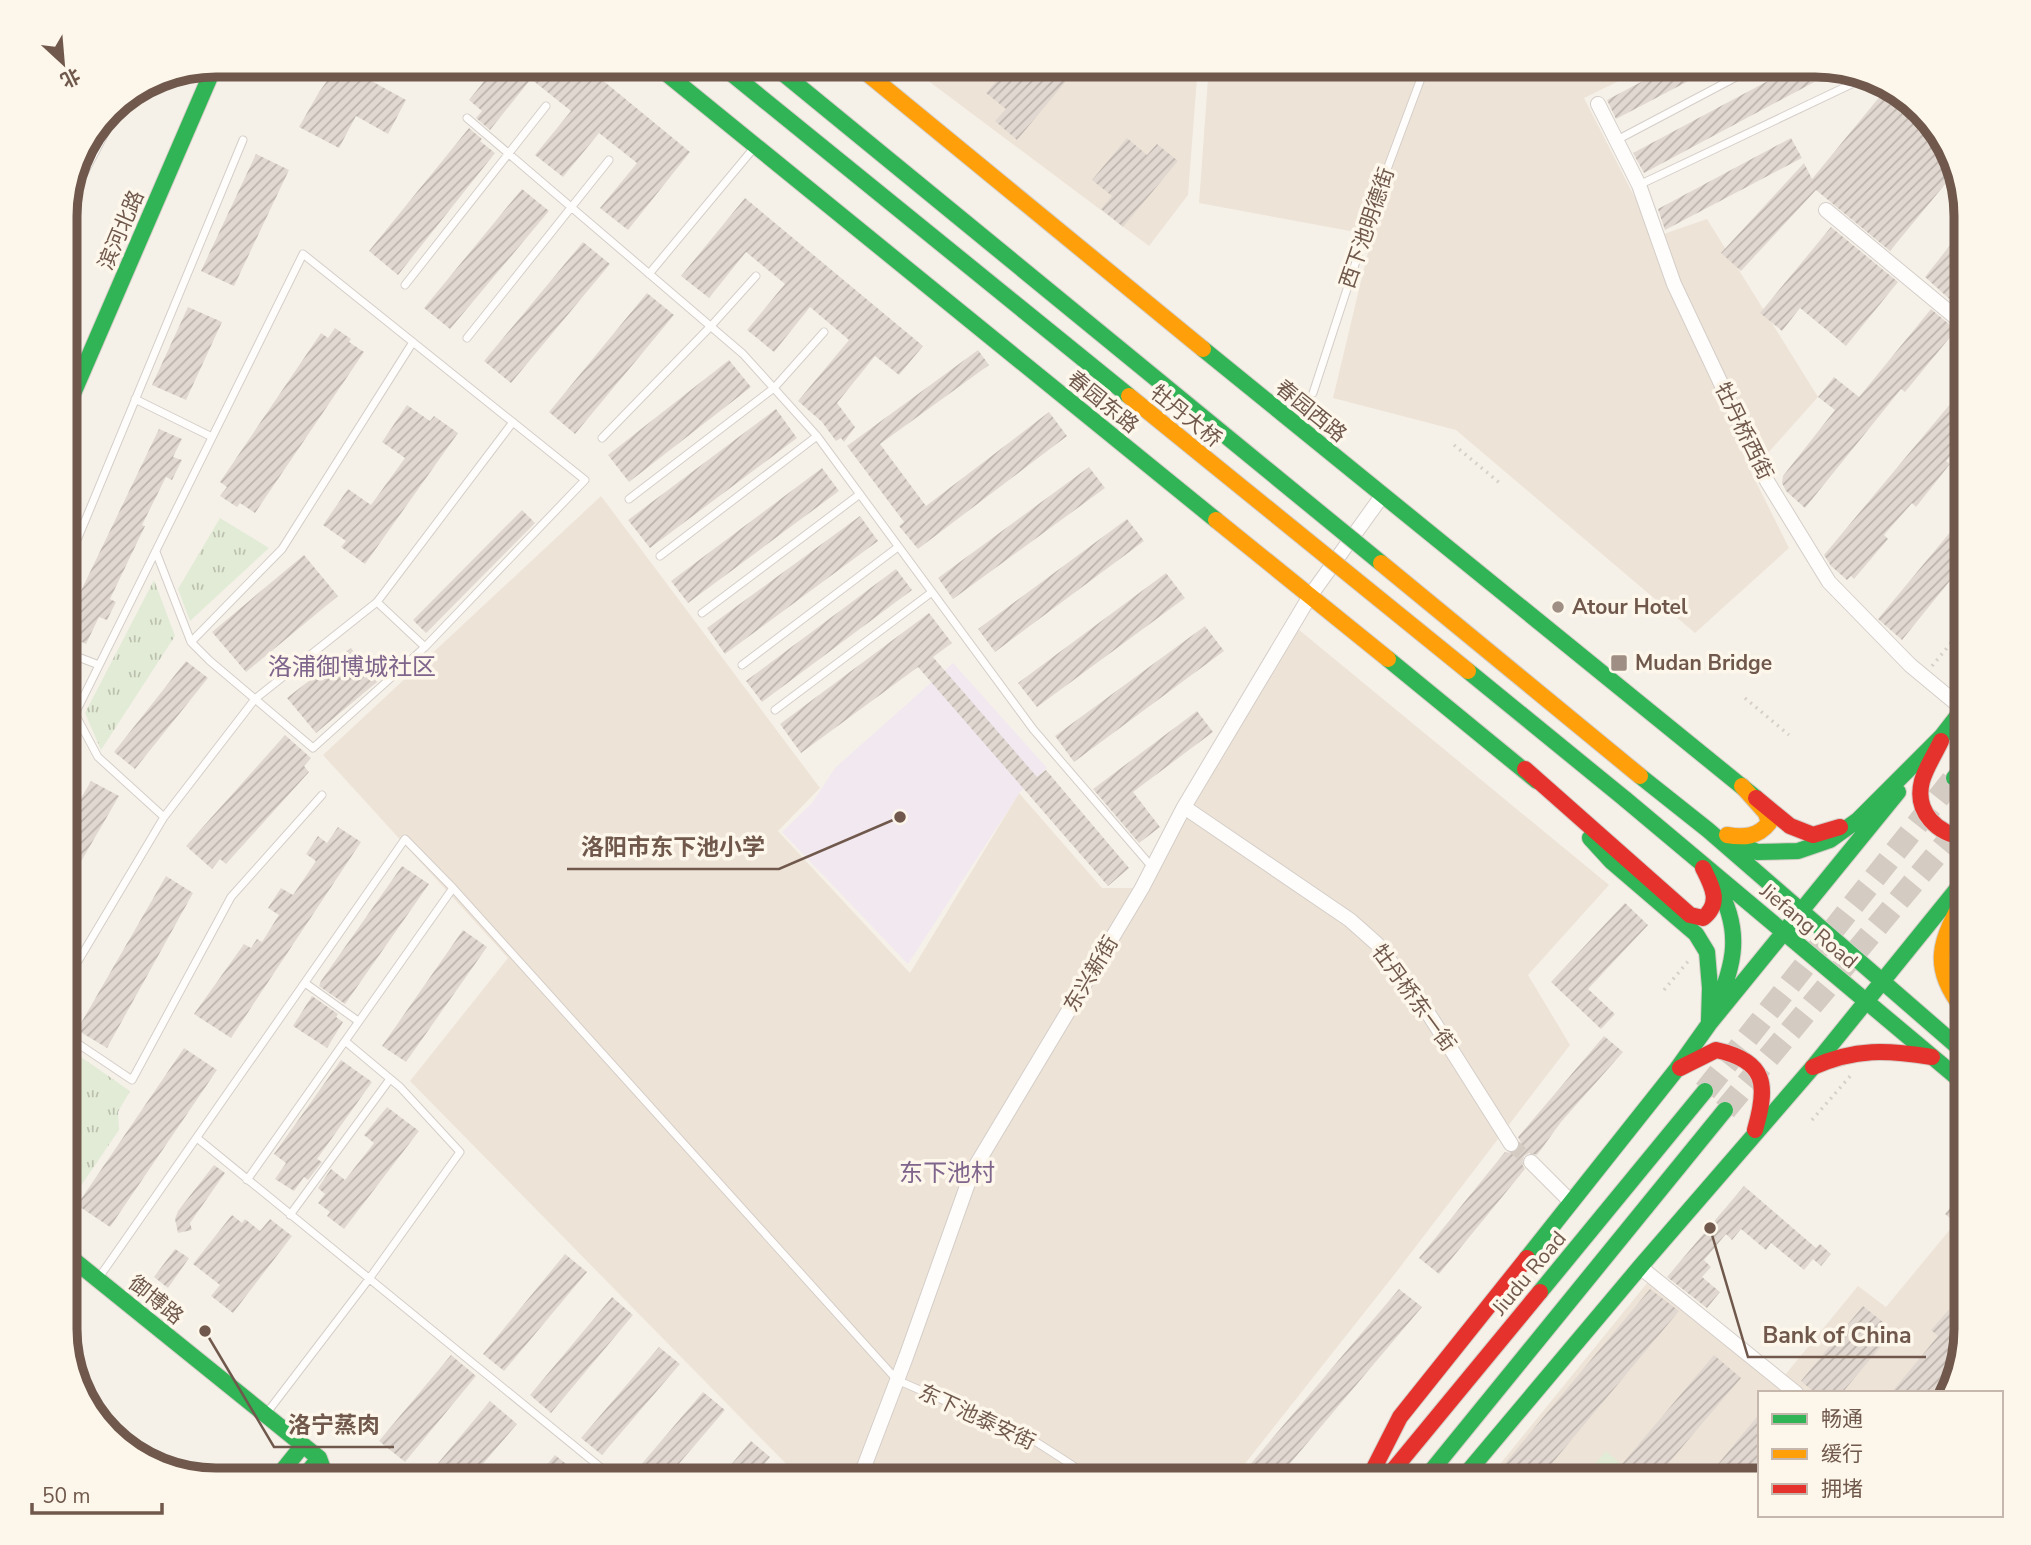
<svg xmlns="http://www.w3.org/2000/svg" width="2031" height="1545" viewBox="0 0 2031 1545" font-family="'Nunito Sans','Noto Sans SC',sans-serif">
<defs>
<pattern id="grass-tufts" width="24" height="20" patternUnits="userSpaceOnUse" patternTransform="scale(1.75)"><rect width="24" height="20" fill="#e2ebd5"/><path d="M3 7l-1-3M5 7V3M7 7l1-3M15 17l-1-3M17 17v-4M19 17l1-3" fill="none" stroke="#bcc1af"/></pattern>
<pattern id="building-hatch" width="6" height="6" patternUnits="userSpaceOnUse" patternTransform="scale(1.75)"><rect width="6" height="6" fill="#e1d9d1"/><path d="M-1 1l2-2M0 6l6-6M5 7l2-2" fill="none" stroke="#bbb3ac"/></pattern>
</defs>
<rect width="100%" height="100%" fill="#f5f1e9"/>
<!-- residential -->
<path fill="#eee3d7" d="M907,65H1198L1188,195L1149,246Z
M1209,65H1652L1584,98L1655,237L1707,219L1818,397L1751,472L1789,548L1695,633L1456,430L1333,398L1372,235L1199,203Z
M601,496L820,788L778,831L910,973L1019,793L1102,888H1142L1298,629L1609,885L1528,975L1570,1045L1394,1275L1232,1480H796L798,1476L410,1081L508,958L323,755Z
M1966,1210V1329L1945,1393H1760V1480H1487L1652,1277L1780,1381L1858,1286L1886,1307Z"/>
<!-- education -->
<path fill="#f1e8f0" d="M953,663L1047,768L1020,792L908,964L782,832L812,803L835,768Z"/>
<!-- grass -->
<path fill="url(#grass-tufts)" d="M220,518L269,548L190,621L178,589Z
M154,580L175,636L101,750L85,713Z
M65,1046L130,1091L118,1112L119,1130L65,1209V1175L81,1148L80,1112L65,1087Z"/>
<!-- garden -->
<path fill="#e2ebd5" d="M1606,1451L1640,1480H1581Z"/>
<!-- building -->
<path fill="url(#building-hatch)" d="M497,65H584L690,152L628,230L600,208L637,163L599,133L563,177L535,155L571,111L531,79L490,130L476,118L482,111L469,100Z
M1010,65H1061L1072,74L1017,140L995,121L1006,109L986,93Z
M1673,65H1719L1616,119L1607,100Z
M1798,65H1815L1835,71L1644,173L1633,153Z
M341,72L357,73L406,100L388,134L356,116L339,148L299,127L319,92L327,81Z
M1886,89L1907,96L1951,150L1956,171L1890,251L1816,190L1741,271L1721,253L1804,163L1812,179Z
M469,128L482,139L480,141L495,153L398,275L369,251Z
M1127,138L1147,155L1157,144L1178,161L1123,227L1101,209L1112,196L1092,180Z
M1791,138L1802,158L1665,230L1658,209Z
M256,154L289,170L234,286L201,271Z
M522,189L549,211L450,329L424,308Z
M745,198L923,346L899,375L875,356L837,403L855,427L844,442L841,438L836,441L822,422L798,401L849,340L810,307L774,352L747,330L785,284L746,252L709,298L681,276Z
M1966,225V314L1925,277Z
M1831,227L1898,282L1846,346L1800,308L1782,331L1760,313Z
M583,242L610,264L511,383L484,361Z
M647,293L674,315L575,434L549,412Z
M188,307L222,322L186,400L152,385Z
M1931,309L1956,330L1905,392L1901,389L1805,508L1786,491L1782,483L1783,476L1835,410L1818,397L1834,377L1859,397Z
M335,328L351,339L349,342L364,352L255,513L240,503L237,507L220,496L227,487L220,482L321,333L328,338Z
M978,350L989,365L880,444L926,506L1049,412L1067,436L918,549L899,526L904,522L847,446Z
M729,360L751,387L629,482L608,455Z
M1966,385V436L1946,461L1950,464L1916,507L1912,503L1884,535L1888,539L1854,579L1851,576L1847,580L1831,566L1824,555Z
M407,405L430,421L434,416L458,433L365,564L341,547L346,541L323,525L348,489L371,505L405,458L382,442Z
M776,409L797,438L650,548L628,520Z
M159,429L182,439L173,457L182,460L172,480L166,477L142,525L145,526L110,599L116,602L107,620L99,617L86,644L65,634V624Z
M1089,467L1105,488L953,599L938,578Z
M822,468L839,491L688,603L671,581Z
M522,510L535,523L426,633L413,620Z
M1966,513V561L1902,640L1878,619Z
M860,516L878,541L725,654L707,628Z
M1127,519L1144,541L995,652L978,629Z
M304,555L338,596L246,672L212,632Z
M896,569L912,590L762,702L746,681Z
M1166,573L1185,598L1037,707L1018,683Z
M929,613L952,643L933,657L1037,777L1046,770L1129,868L1108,886L918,667L801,753L780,724Z
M1205,626L1224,651L1074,762L1055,736Z
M351,648L377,682L316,733L287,698Z
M186,661L208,678L135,769L114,752Z
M1197,711L1213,732L1133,792L1160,827L1139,843L1093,789Z
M285,735L311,758L304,766L309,772L226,864L220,859L212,869L186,846Z
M91,781L119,796L65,889V826Z
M338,827L361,842L231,1038L194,1014L244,944L251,948L257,939L262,942L279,915L268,908L281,888L293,895L316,861L306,854L318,836L327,843Z
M402,866L429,884L345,1004L319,986L321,981Z
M166,876L193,893L107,1048L77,1030Z
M1625,903L1648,925L1588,989L1615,1014L1601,1029L1551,982Z
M463,930L487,947L406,1062L382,1046Z
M312,996L338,1014L336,1017L343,1022L327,1048L293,1026Z
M1604,1036L1623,1052L1561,1122L1537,1155L1529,1153L1524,1156L1522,1164L1525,1169L1439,1274L1419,1258L1505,1152L1512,1153L1519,1149L1521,1143L1518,1137Z
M184,1048L217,1070L110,1227L77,1205Z
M341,1060L372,1082L317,1159L322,1162L308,1180L304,1177L294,1191L275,1179L286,1163L274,1154Z
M387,1107L419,1131L344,1229L327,1216L330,1212L318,1203L325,1194L318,1188L331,1169L345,1180L374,1143L364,1135Z
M214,1165L225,1173L190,1223L192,1230L178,1233L175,1219L178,1211Z
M1744,1186L1816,1248L1820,1244L1831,1254L1821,1266L1813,1259L1804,1270L1771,1243L1766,1250L1741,1229L1732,1240L1726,1234L1704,1260L1711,1267L1702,1277L1720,1292L1707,1308L1667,1277Z
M1966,1188V1231L1945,1214Z
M232,1215L242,1223L245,1219L260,1231L270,1219L292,1236L233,1313L211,1296L220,1285L193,1264Z
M175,1249L189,1258L168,1288L154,1277Z
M565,1254L587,1272L504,1371L483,1354Z
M1399,1289L1422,1307L1276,1480H1237Z
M1650,1289L1679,1311L1538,1480H1491Z
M1966,1290V1329L1945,1393H1891L1938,1336L1931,1330Z
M612,1297L633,1315L551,1413L530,1395Z
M1863,1306L1894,1331L1842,1393H1815L1801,1381Z
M659,1347L680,1364L602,1455L581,1438Z
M451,1355L476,1376L405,1462L379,1441Z
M1714,1355L1741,1378L1654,1480H1642L1622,1464Z
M703,1392L725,1410L665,1480H628Z
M490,1401L517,1424L469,1480H424Z
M1760,1413V1462L1745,1480H1705Z
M751,1441L770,1457L751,1480H718Z
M555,1455L586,1480H534Z
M397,1465L402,1480H359L358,1477Z"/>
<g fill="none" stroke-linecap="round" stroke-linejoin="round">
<!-- street-tunnel -->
<path stroke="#d4cbc2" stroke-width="14" stroke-dasharray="14 7" stroke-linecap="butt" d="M1511,1144L1531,1162"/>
<!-- primary-tunnel -->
<path stroke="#d4cbc2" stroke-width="23" stroke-dasharray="23 11" stroke-linecap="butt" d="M1705,1091L1954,778
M1725,1110L1966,819"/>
<!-- lane casing -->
<g stroke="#d4cec8" stroke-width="9">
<path id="lane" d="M467,118L743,354L817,436L1033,729L1152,867
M1617,140L1759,65
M1639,185L1860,80
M649,274L753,149
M405,285L546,106
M467,338L609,160
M1313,393L1380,188L1426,65
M135,399L212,437
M602,438L711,326L756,276
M629,499L774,388L824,332
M660,556L817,436
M65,569L243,140
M377,602L425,647
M702,613L860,494
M191,642L282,549L413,342
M65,652L99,665
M742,665L898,547
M775,710L932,592
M75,714L98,757L164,817L255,699L377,602L513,422
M65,734L303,254L585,480L425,647L313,748L210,661L191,642L156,552
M65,983L164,817
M305,983L358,1021
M65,1035L132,1080L231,897L322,795
M197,1138L616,1480
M247,1180L453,888
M290,1215L390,1079
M100,1276L405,839L453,888L897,1380L1030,1438L1072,1465L1090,1480
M266,1414L369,1279L460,1152L400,1087L345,1041"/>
</g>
<!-- street casing -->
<g stroke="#d4cec8" stroke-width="16">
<path id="street" d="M1598,104L1639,185L1674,284L1767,481L1829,582L1910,665L1963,709
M68,196L118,101
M1826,210L1966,326
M1184,807L1350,920L1377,944L1423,1005L1511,1144
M1531,1162L1571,1202
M1640,1267L1796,1393
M859,1480L906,1357L972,1172L1142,888L1184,807L1310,596L1382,496"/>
</g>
<!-- fast casing -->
<g stroke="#d5cec7" stroke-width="18">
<path id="fast" d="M656,65L1216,520
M1203,349L1756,798
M65,412L215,65
M1388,659L1537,781
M1935,745L1966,705
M1640,776L1708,830L1966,1054
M1954,778L1966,764
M1625,799L1966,1085
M1590,838L1612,862L1696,934L1707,952L1710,988L1709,1021
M1727,838L1757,852L1798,851L1830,840L1858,820L1945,733
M1709,1024C1731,972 1747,937 1716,884
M65,1253L319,1458L327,1480
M1527,1258L1677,1069L1709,1024L1898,792
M1540,1292L1705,1091
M275,1480L303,1445
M302,1480L319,1458
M1424,1480L1725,1110
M1461,1480L1640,1267L1813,1067L1966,878"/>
</g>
<!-- slow casing -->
<g stroke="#d5cec7" stroke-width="18">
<path id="slow" d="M857,65L1203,349
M1216,520L1388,659
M1727,835C1744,838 1758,837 1769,823L1766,813L1742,786
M1966,894C1940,942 1928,965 1966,1013"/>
</g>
<!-- jam casing -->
<g stroke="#d5cec7" stroke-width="18">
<path id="jam" d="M1941,741C1935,754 1926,767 1922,781C1914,812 1937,834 1966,838
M1525,769L1690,915L1703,918C1722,903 1712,886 1703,868
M1756,798L1790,826L1813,835L1840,827
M1813,1067C1856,1048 1887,1050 1932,1057
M1680,1068L1716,1050C1767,1061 1768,1085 1755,1130
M1368,1480L1400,1417L1527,1258
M1385,1480L1540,1292"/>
</g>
<!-- path -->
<path stroke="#d7d0ca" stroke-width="3.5" stroke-dasharray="2 5" stroke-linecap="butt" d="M1454,445L1501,484
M1932,666L1966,625
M1745,698L1789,735
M1664,990L1690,959
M1812,1120L1852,1074"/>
<!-- lane -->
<use href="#lane" stroke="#fefdfc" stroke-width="7"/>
<!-- street -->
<use href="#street" stroke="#fefdfc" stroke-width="14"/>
<!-- fast -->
<use href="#fast" stroke="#30b455" stroke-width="16"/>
<!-- slow -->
<use href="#slow" stroke="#ff9f0a" stroke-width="16"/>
<!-- jam -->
<use href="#jam" stroke="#e5322d" stroke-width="16"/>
<!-- fast-bridge casing -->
<g stroke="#d3ccc6" stroke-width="18" stroke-linecap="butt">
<path id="fast-bridge" d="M721,65L1129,396
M773,65L1381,563
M1468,671L1625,799"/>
</g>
<!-- slow-bridge casing -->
<g stroke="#d3ccc6" stroke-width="18" stroke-linecap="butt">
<path id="slow-bridge" d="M1129,396L1468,671
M1381,563L1640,776"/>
</g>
<!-- fast-bridge -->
<use href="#fast-bridge" stroke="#30b455" stroke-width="16"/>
<!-- slow-bridge -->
<use href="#slow-bridge" stroke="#ff9f0a" stroke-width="16"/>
</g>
<!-- markers -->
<g fill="#9f8e83" stroke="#fdf6ea" stroke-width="2.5">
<circle cx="1558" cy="607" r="7"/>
<rect x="1610" y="654" width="18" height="18" rx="3.5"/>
</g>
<g text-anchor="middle" stroke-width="7" stroke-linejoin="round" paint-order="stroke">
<!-- street labels -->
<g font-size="21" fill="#70594c" stroke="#fdf6ea">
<text transform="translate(1367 228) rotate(-71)" y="7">西下池明德街</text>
<text transform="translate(121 230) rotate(-67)" y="7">滨河北路</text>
<text transform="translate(1103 402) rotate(39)" y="7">春园东路</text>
<text transform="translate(1311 411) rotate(39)" y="7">春园西路</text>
<text transform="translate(1186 416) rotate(39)" y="7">牡丹大桥</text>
<text transform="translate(1744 431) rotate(64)" y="7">牡丹桥西街</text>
<text transform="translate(1809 926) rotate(40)" y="7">Jiefang Road</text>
<text transform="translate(1091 974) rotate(-59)" y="7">东兴新街</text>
<text transform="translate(1414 998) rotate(54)" y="7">牡丹桥东一街</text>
<text transform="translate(1529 1273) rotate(-50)" y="7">Jiudu Road</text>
<text transform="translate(156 1300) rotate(39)" y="7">御博路</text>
<text transform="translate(977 1417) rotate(25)" y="7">东下池泰安街</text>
</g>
<!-- poi labels -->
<g font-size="21" font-weight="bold" fill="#70594c" stroke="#fdf6ea" text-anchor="start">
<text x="1572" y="614">Atour Hotel</text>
<text x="1635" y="670">Mudan Bridge</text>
</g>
<!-- quarter labels -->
<g font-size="24" fill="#7f648c" stroke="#fdf6ea">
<text x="352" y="675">洛浦御博城社区</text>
<text x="947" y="1181">东下池村</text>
</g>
</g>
<!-- crop -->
<path d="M0 0H2031V1545H0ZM216 77H1815A139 139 0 0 1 1954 216V1329A139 139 0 0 1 1815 1468H216A139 139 0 0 1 77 1329V216A139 139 0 0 1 216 77Z" fill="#fdf6ea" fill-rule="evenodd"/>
<path fill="none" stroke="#70594c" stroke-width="9" d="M216 77H1815A139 139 0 0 1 1954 216V1329A139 139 0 0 1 1815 1468H216A139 139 0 0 1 77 1329V216A139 139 0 0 1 216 77Z"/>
<!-- callouts -->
<path fill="none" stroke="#70594c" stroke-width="2.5" d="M900 817L779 869H567M1710 1228L1748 1357H1926M205 1331L274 1447H394"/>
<g fill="#70594c" stroke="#fdf6ea" stroke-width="2.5">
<circle cx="900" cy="817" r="7"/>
<circle cx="1710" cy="1228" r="7"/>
<circle cx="205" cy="1331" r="7"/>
</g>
<g font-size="23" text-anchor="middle" font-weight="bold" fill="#70594c" stroke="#fdf6ea" stroke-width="7" stroke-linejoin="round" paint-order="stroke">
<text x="673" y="855">洛阳市东下池小学</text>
<text x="1837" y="1343">Bank of China</text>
<text x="334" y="1433">洛宁蒸肉</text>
</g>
<!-- legend -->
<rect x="1758" y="1391" width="245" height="126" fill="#fdf6ea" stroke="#c5b7ab" stroke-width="2"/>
<rect x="1772" y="1414" width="35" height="10" fill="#30b455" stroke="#c5b7ab" stroke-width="2"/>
<text x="1821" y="1426" font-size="21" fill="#70594c">畅通</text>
<rect x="1772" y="1449" width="35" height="10" fill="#ff9f0a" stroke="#c5b7ab" stroke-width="2"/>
<text x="1821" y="1461" font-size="21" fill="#70594c">缓行</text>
<rect x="1772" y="1484" width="35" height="10" fill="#e5322d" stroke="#c5b7ab" stroke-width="2"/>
<text x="1821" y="1496" font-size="21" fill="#70594c">拥堵</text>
<!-- north arrow -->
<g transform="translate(63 63) rotate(154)" stroke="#fdf6ea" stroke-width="5" paint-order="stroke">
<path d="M0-5L12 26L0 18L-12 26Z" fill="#70594c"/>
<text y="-10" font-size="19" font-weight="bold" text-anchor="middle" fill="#70594c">北</text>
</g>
<!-- scale -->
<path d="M32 1503v10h130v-10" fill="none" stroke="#70594c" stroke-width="3.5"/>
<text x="42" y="1503" font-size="21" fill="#70594c" stroke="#fdf6ea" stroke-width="5" paint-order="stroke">50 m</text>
</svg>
